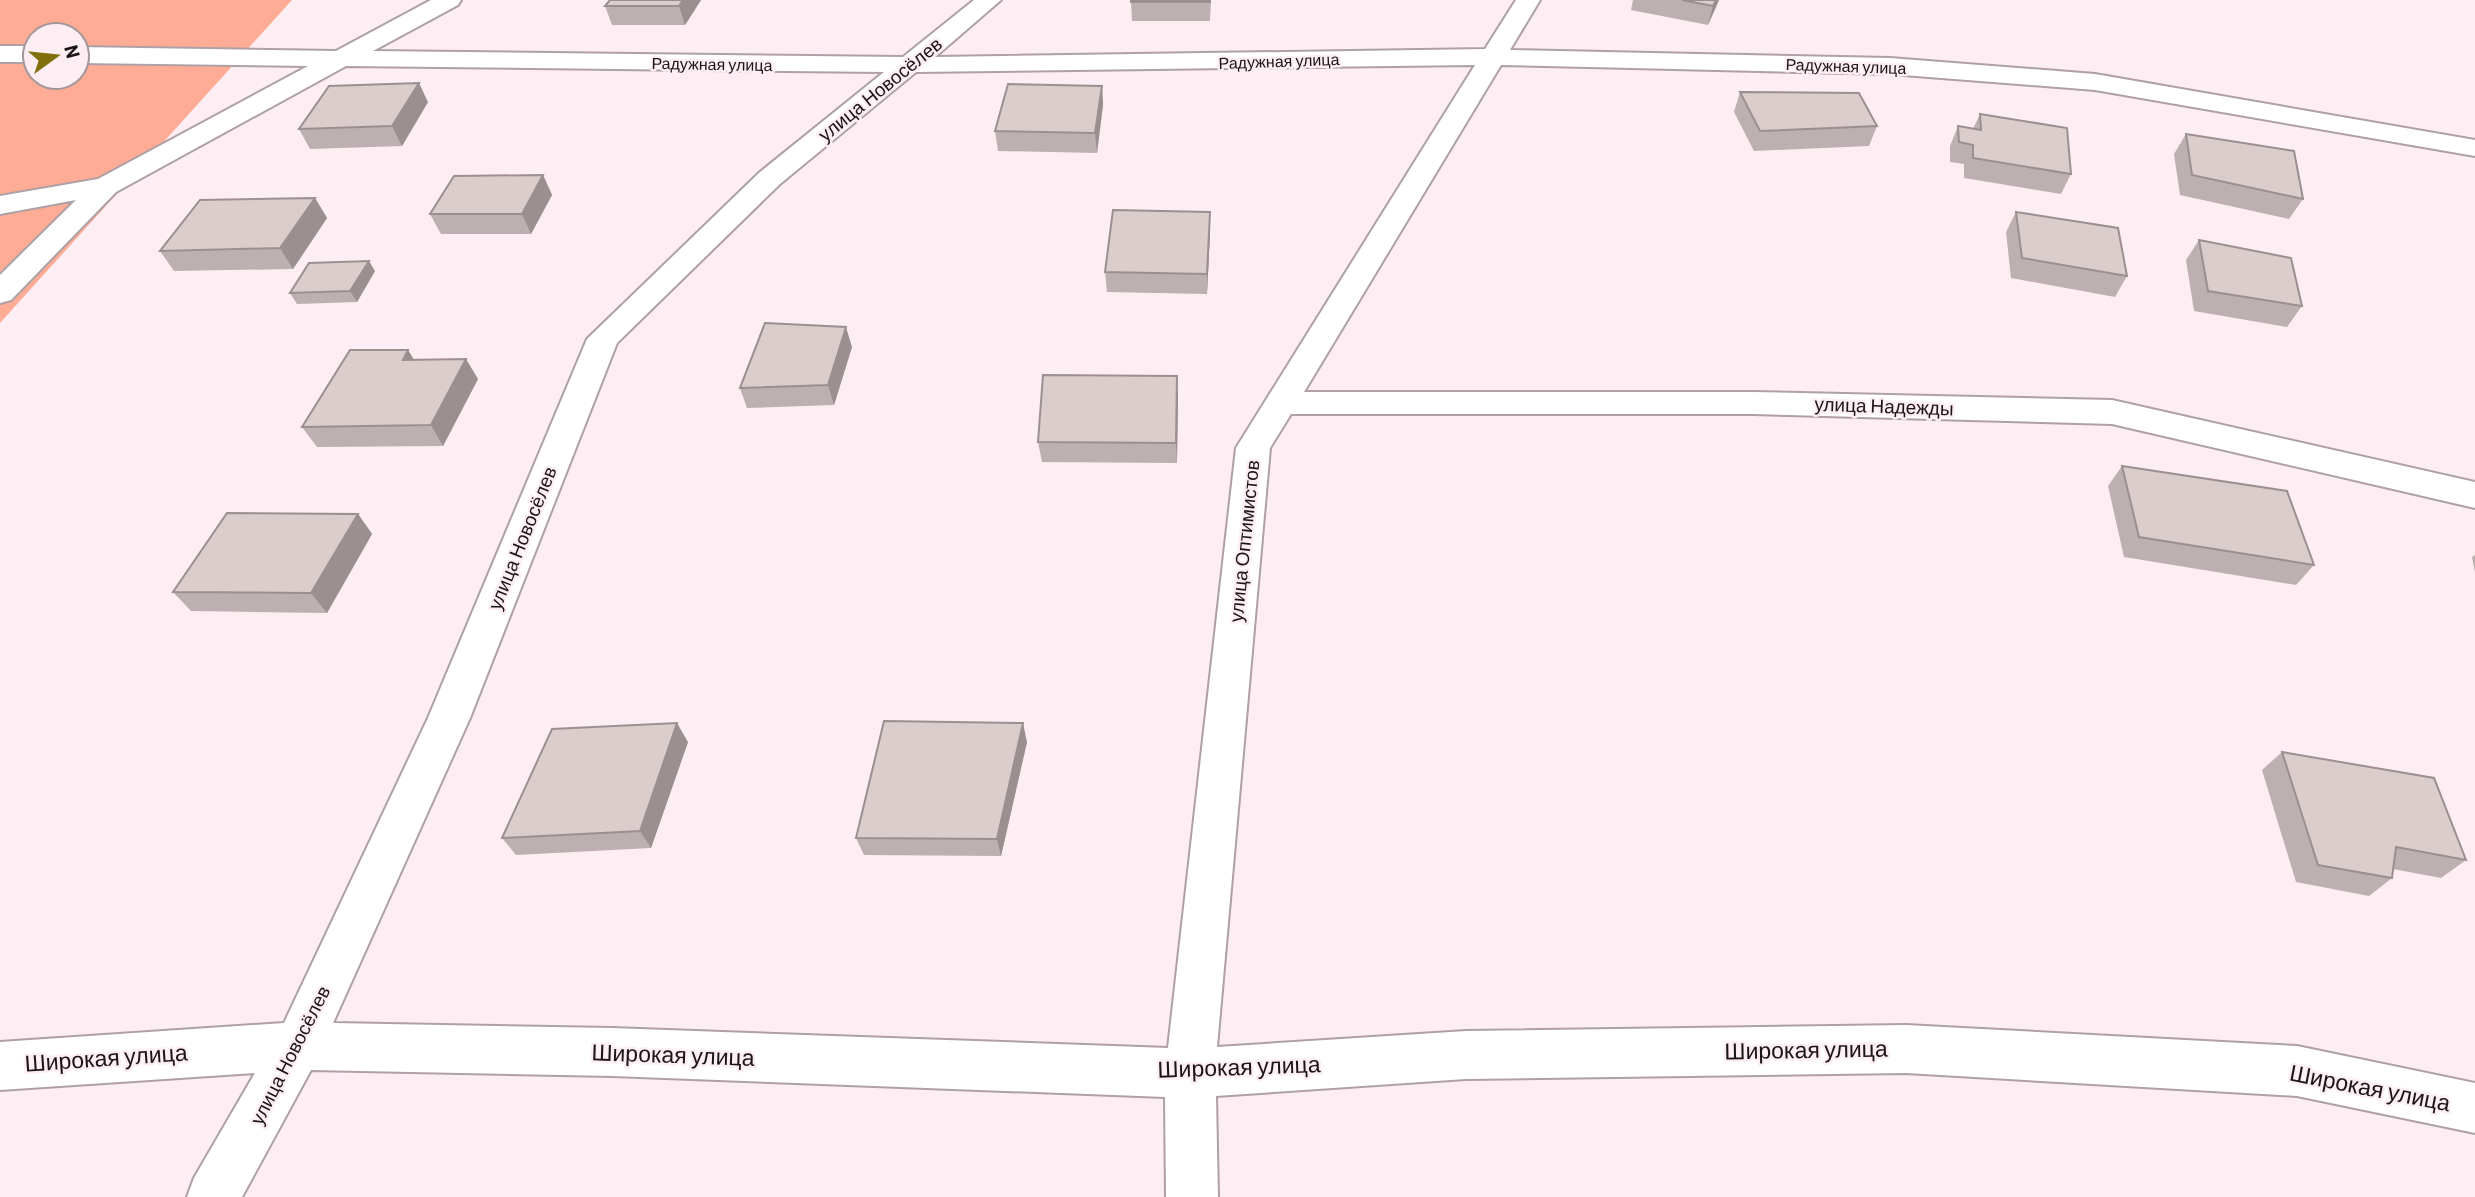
<svg xmlns="http://www.w3.org/2000/svg" width="2475" height="1197" viewBox="0 0 2475 1197" font-family="Barlow,sans-serif">
<rect width="100%" height="100%" fill="#fdeef3"/>
<!-- green -->
<path fill="#feac95" fill-rule="evenodd" d="M0,0H292L0,323ZM35,35H77V77H35Z"/>
<g fill="none" stroke-linecap="round" stroke-linejoin="round">
<!-- street casing -->
<g stroke="#aea0a5" stroke-width="4">
<path id="street" d="M431,0H461L458,5L373,51L903,57L974,0H1001L935,57L1485,49L1516,0H1540L1510,50L1890,58L2095,74L2475,140V156L2095,90L1890,74L1501,65L1304,392H1753L2112,400L2475,482V508L2112,424L1753,414H1291L1270,448L1217,1047L1466,1031L1906,1025L2297,1046L2475,1083V1133L2297,1096L1906,1073L1466,1079L1216,1096L1218,1197H1166L1165,1097L612,1076L311,1070L242,1197H187L194,1178L255,1073L0,1090V1042L284,1023L428,718L587,339L760,172L884,72L346,66L116,192L11,300L0,303V275L76,200L0,214V196L98,179L308,66L77,63V47L336,51ZM1475,65L1236,448L1168,1048L612,1028L333,1023L470,718L617,343L780,184L916,72Z
M0,46H35V62H0Z"/>
</g>
<!-- street -->
<use href="#street" fill="#fff" fill-rule="evenodd"/>
</g>
<!-- wall -->
<path fill="#bdb0b0" d="M701,0L685,25H612L605,6Z
M1131,0H1211L1210,21H1132Z
M1633,0H1719L1708,25L1631,10Z
M1102,86L1103,105L1097,153L998,151L995,131Z
M1740,92L1877,126L1869,146L1754,151L1734,112Z
M428,102L402,146L310,149L299,129Z
M1980,114L2071,174L2061,194L1964,178V164L1950,162V146L1958,126L1973,129Z
M2186,134L2303,199L2289,219L2180,195L2174,154Z
M543,175L552,195L531,234H441L430,214Z
M315,198L327,218L293,269L174,271L160,251Z
M2016,212L2127,276L2115,297L2011,278L2006,232Z
M1210,232L1207,294L1107,292L1105,272Z
M2199,240L2302,306L2287,327L2194,311L2186,260Z
M375,271L357,302L297,304L290,293Z
M852,347L834,405L747,408L740,388Z
M408,350L414,360L478,379L443,446L317,447L302,427Z
M1178,396L1177,463L1042,462L1038,442Z
M2122,466L2314,565L2296,585L2124,557L2108,486Z
M358,514L372,534L327,613L191,611L173,592Z
M2475,555V572L2472,557Z
M688,742L651,848L516,855L502,838Z
M1027,742L1001,856L864,855L856,838Z
M2282,752L2466,860L2441,878L2393,869L2392,878L2369,896L2296,882L2262,770Z"/>
<!-- shaded-wall -->
<path fill="#9a9090" d="M683,0H701L685,25L679,6Z
M1716,0H1719L1708,25L1713,6Z
M419,83L428,102L402,146L392,126Z
M1102,86L1103,105L1097,153L1095,133Z
M543,175L552,195L531,234L522,214Z
M315,198L327,218L293,269L280,248Z
M1210,212V232L1207,294V274Z
M369,261L375,271L357,302L350,291Z
M846,327L852,347L834,405L828,385Z
M408,350L420,370L403,360Z
M466,359L478,379L443,446L431,425Z
M1177,376L1178,396L1177,463L1176,443Z
M358,514L372,534L327,613L311,593Z
M677,723L688,742L651,848L640,831Z
M1023,723L1027,742L1001,856L997,839Z"/>
<!-- building -->
<path fill="#dccdcd" stroke="#9a9090" stroke-width="2" d="M610,0H683L679,6H605Z
M1131,0H1210V2H1131Z
M1682,0H1716L1713,6Z
M419,83L392,126L299,129L329,86Z
M1008,84L1102,86L1095,133L995,131Z
M1740,92L1859,93L1877,126L1760,131Z
M1980,114L2067,128L2071,174L1973,158V145L1959,142L1958,126L1981,130Z
M2186,134L2294,151L2303,199L2192,175Z
M543,175L522,214H430L454,176Z
M315,198L280,248L160,251L200,200Z
M1113,210L1210,212L1207,274L1105,272Z
M2016,212L2118,228L2127,276L2022,258Z
M2199,240L2291,258L2302,306L2208,291Z
M369,261L350,291L290,293L309,263Z
M765,323L846,327L828,385L740,388Z
M350,350H408L403,360L466,359L431,425L302,427Z
M1043,375L1177,376L1176,443L1038,442Z
M2122,466L2287,491L2314,565L2139,537Z
M227,513L358,514L311,593L173,592Z
M884,721L1023,723L997,839L856,838Z
M677,723L640,831L502,838L552,729Z
M2282,752L2434,778L2466,860L2396,847L2392,878L2318,865Z"/>
<g text-anchor="middle" stroke-width="5" stroke-linejoin="round" paint-order="stroke">
<!-- far-street labels -->
<g font-size="16" fill="#1a1517" stroke="#fdeef3">
<text transform="translate(1279 61) rotate(-2)" y="6">Радужная улица</text>
<text transform="translate(712 64) rotate(1)" y="6">Радужная улица</text>
<text transform="translate(1846 66) rotate(2)" y="6">Радужная улица</text>
</g>
<!-- street labels -->
<g font-size="19" fill="#1a1517" stroke="#fdeef3">
<text transform="translate(880 89) rotate(-39)" y="7">улица Новосёлев</text>
<text transform="translate(1884 406) rotate(2)" y="7">улица Надежды</text>
<text transform="translate(522 538) rotate(-68)" y="7">улица Новосёлев</text>
<text transform="translate(1244 541) rotate(-84)" y="7">улица Оптимистов</text>
<text transform="translate(290 1055) rotate(-63)" y="7">улица Новосёлев</text>
</g>
<!-- near-street labels -->
<g font-size="23" fill="#1a1517" stroke="#fdeef3">
<text transform="translate(1806 1050) rotate(-1)" y="8">Широкая улица</text>
<text transform="translate(673 1055) rotate(2)" y="8">Широкая улица</text>
<text transform="translate(106 1058) rotate(-4)" y="8">Широкая улица</text>
<text transform="translate(1239 1067) rotate(-2)" y="8">Широкая улица</text>
<text transform="translate(2370 1088) rotate(11)" y="8">Широкая улица</text>
</g>
</g>
<!-- north arrow -->
<g transform="translate(56 56) rotate(75)"><circle r="33" fill="#fdeef3" stroke="#a2979b" stroke-width="2"/>
<path d="M0-5L12 26L0 18L-12 26Z" fill="#80700e"/>
<text y="-10" font-size="19" font-weight="bold" text-anchor="middle" fill="#1a1517">N</text>
</g>
</svg>
